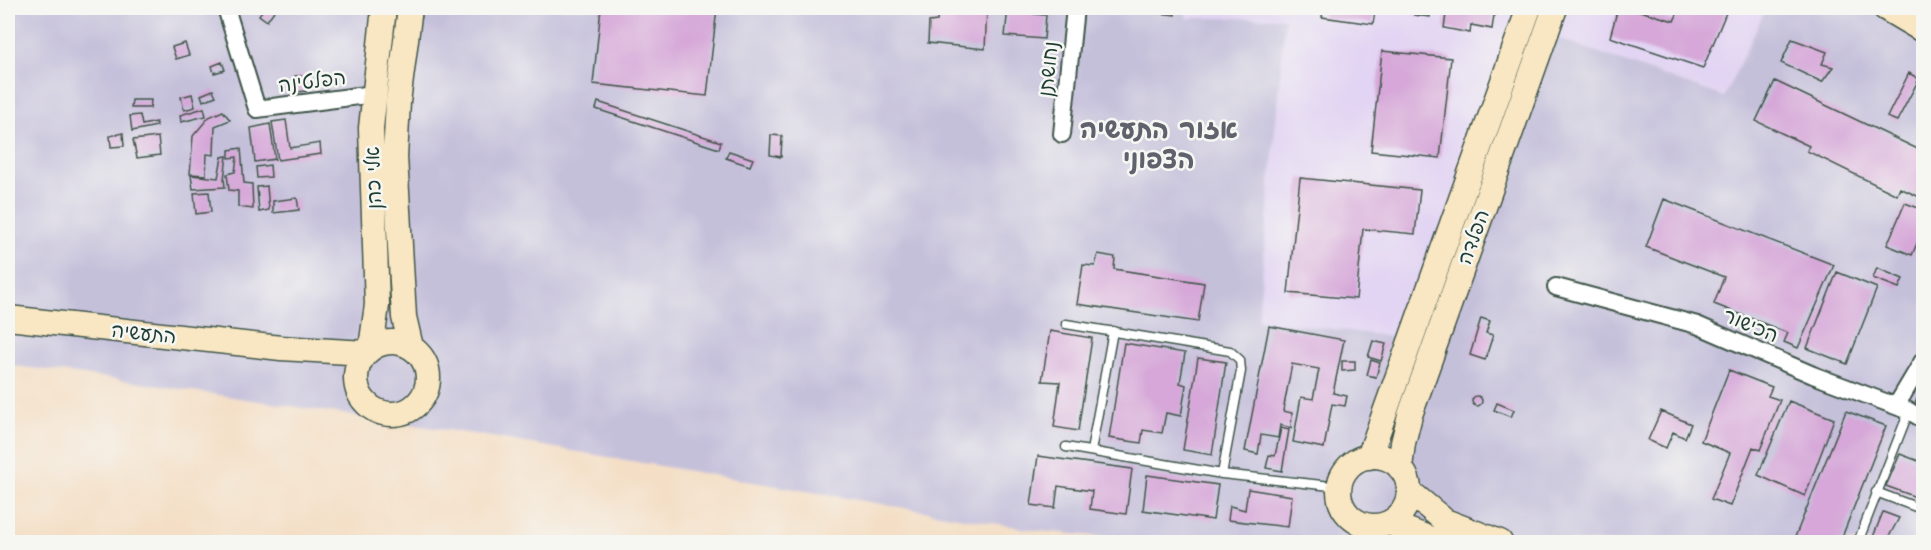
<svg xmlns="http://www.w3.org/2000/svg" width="1931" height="550" viewBox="0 0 1931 550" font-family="'Architects Daughter','Playpen Sans Hebrew',sans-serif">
<rect width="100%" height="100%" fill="#f6f6f2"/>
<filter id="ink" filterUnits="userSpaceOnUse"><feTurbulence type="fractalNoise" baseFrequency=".0167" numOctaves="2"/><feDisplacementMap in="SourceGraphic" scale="12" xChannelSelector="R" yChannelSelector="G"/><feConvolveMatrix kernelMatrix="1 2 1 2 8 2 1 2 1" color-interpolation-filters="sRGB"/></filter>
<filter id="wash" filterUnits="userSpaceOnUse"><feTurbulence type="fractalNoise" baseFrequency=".008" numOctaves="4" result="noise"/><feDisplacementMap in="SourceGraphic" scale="24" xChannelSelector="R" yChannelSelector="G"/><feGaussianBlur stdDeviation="1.35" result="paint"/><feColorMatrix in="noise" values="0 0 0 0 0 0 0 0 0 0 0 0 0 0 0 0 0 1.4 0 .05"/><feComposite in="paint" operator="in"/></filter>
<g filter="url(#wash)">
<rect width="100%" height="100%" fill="#f4dfc6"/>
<!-- built -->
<path fill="#e2d4f3" d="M1186,8H1766L1724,97L1517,25L1404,338L1257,321L1285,18H1185Z"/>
<!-- industrial -->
<path fill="#c5c0da" d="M8,8H1186V18H1285L1258,320L1404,338L1517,24L1724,97L1766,8H1923V542H1159L1039,531L480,435L114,379L8,365Z"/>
<g id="blocks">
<!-- building -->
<path fill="#d6a7d8" d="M264,8H276L267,21L259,15Z
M601,8H717L707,96L593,84Z
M938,8H987L985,49L928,43L929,22L937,21Z
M1008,8H1034V14L1046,15L1044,39L1005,36Z
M1151,8H1175V15L1151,12Z
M1323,8H1369L1368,11L1375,12L1373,24L1322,17Z
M1415,8H1431L1430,17L1414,15Z
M1447,8H1495L1492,29L1471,25L1470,33L1444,28Z
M1618,8H1630L1674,21L1680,8H1728L1703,68L1610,37Z
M1792,39L1827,52L1822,64L1833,67L1822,82L1781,63Z
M185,43L189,55L176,59L172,47Z
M1382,51L1451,58L1440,158L1371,151Z
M222,62L225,70L214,73L212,66Z
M1909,73L1919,79L1897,121L1887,117Z
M295,76H305L306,91L296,92Z
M1775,81L1924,152V199L1900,188L1897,195L1807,151L1809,146L1756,121Z
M213,90L216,96L203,101L201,95Z
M192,94L195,107L184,110L181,97Z
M132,100H151L150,108H131Z
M598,102L721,142L719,149L596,109Z
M204,108L206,116L181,122L180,115Z
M223,111L230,120L215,126L214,155L207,154L206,175L190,174L193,136L209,117Z
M140,115L142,125L156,122L157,126L132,131L130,116Z
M286,120L290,148L320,143L321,154L278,160L272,122Z
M270,124L275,159L255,162L251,128Z
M123,133L124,146L111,147L110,136Z
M771,135L782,136L781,157L770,155Z
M158,137L160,155L137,158L133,140Z
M241,148L244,183L252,184L253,209L238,207V191L229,190L227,174L235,172L237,157L229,158V150Z
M729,151L753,159L750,166L726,158Z
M227,156L224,179L225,187L193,189L191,175L218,178L222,157Z
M270,165L271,177L257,178L256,167Z
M1300,178L1420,190L1415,234L1363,229L1356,299L1288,293Z
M267,186L269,210L259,212L257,187Z
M209,192L211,212L196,214L194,193Z
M297,198L299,210L273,213V201Z
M1664,199L1834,265L1798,348L1784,342L1788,333L1714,304L1724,277L1646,247Z
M1905,203L1924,210V227L1912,255L1887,245Z
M1098,254L1115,257L1114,269L1204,283L1198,322L1077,304L1083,265L1095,266Z
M1877,268L1903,279L1899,288L1873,278Z
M1837,272L1877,288L1847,364L1807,348Z
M1481,318L1490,321L1486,333L1493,335L1485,360L1470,355Z
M1269,326L1344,340L1333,393L1347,396L1345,406L1332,404L1324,448L1293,442L1301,397L1313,399L1319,369L1292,364L1283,411L1292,413L1291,428L1280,425L1278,438L1261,435L1258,454L1245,451Z
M1050,331L1092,338L1078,431L1054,427L1060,382L1042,381Z
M1373,341L1386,344L1381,361L1368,357Z
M1124,343L1185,353L1180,383L1186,385L1181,416L1166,413L1162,433L1143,430L1141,443L1109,438Z
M1198,358L1226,362L1212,455L1183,450Z
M1371,360L1380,363L1376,377L1367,375Z
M1342,361H1355V370L1342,371Z
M1729,370L1772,387L1768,396L1780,400L1760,450L1753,447L1730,506L1711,499L1730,453L1701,441Z
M1923,383H1924V407L1915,404Z
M1472 401a5 5 0 1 1 10 0a5 5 0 1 1-10 0Z
M1789,401L1834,419L1805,496L1758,475Z
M1497,403L1514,410L1511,417L1494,410Z
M1661,411L1691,424L1685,438L1673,432L1666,448L1648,440Z
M1846,411L1886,426L1840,542H1793Z
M1281,428L1289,430L1282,471L1266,468L1269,455L1275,456Z
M1900,454L1924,463V500L1886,486Z
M1038,456L1132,469L1126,514L1090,509L1092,491L1058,486L1055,508L1031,505Z
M1147,475L1218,485L1213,520L1143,510Z
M1248,489L1292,496L1288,527L1228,520L1230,506L1245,510Z
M1883,512L1899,518L1886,542H1871Z"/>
</g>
</g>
<g filter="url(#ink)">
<use href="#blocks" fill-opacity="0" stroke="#3f554a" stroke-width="1.5"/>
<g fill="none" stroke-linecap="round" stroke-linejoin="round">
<!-- lane casing -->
<g stroke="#3f554a" stroke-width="11">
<path id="lane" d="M1066,324L1230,351L1240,360L1241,371L1222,474
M1066,447L1222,474L1340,487
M1091,451L1113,331
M1876,492L1924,510
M1858,542L1909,411"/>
</g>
<!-- street casing -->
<g stroke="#3f554a" stroke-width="20">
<path id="street" d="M226,8L257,109L374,94
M1062,134L1075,8
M1556,287L1697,325L1813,375L1909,411L1924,420
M1896,406L1924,359"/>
</g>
<!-- secondary casing -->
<g stroke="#3f554a" stroke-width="27">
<path id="secondary" d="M410,8L398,102L395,157L404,317L411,347
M1885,8L1924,31
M8,318L281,348L366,353
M356 378a36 36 0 1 1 72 0a36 36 0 1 1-72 0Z
M371,348L377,305L371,128L384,8
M1339 491a35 35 0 1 1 70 0a35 35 0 1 1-70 0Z
M1369,457L1529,8
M1400,468L1403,443L1410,415L1555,8
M1409,491L1445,521L1500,542
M1389,523L1439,542"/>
</g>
<!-- lane -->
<use href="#lane" stroke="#fff" stroke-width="8"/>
<!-- street -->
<use href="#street" stroke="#fff" stroke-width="16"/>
<!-- secondary -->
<use href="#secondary" stroke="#f9e7c3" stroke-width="24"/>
</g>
</g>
<g text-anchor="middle" stroke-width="5" stroke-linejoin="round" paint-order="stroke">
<!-- street labels -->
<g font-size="20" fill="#1f3d34" stroke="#f6f6f2">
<text transform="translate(1048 69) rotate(-84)" y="7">נחושתן</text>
<text transform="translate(312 81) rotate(-7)" y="7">הפלטינה</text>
<text transform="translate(373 178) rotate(-92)" y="7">אלי כהן</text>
<text transform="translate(1473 237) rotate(-70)" y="7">הפלדה</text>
<text transform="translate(1751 325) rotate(23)" y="7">הכישור</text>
<text transform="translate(144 333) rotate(6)" y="7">התעשיה</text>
</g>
<!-- district labels -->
<g font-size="26" font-weight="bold" fill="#5f626d" stroke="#f6f6f2">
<text x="1159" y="138">אזור התעשיה<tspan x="1159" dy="30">הצפוני</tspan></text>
</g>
</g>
<!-- margin -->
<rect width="1931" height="550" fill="none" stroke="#f6f6f2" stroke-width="30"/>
</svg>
